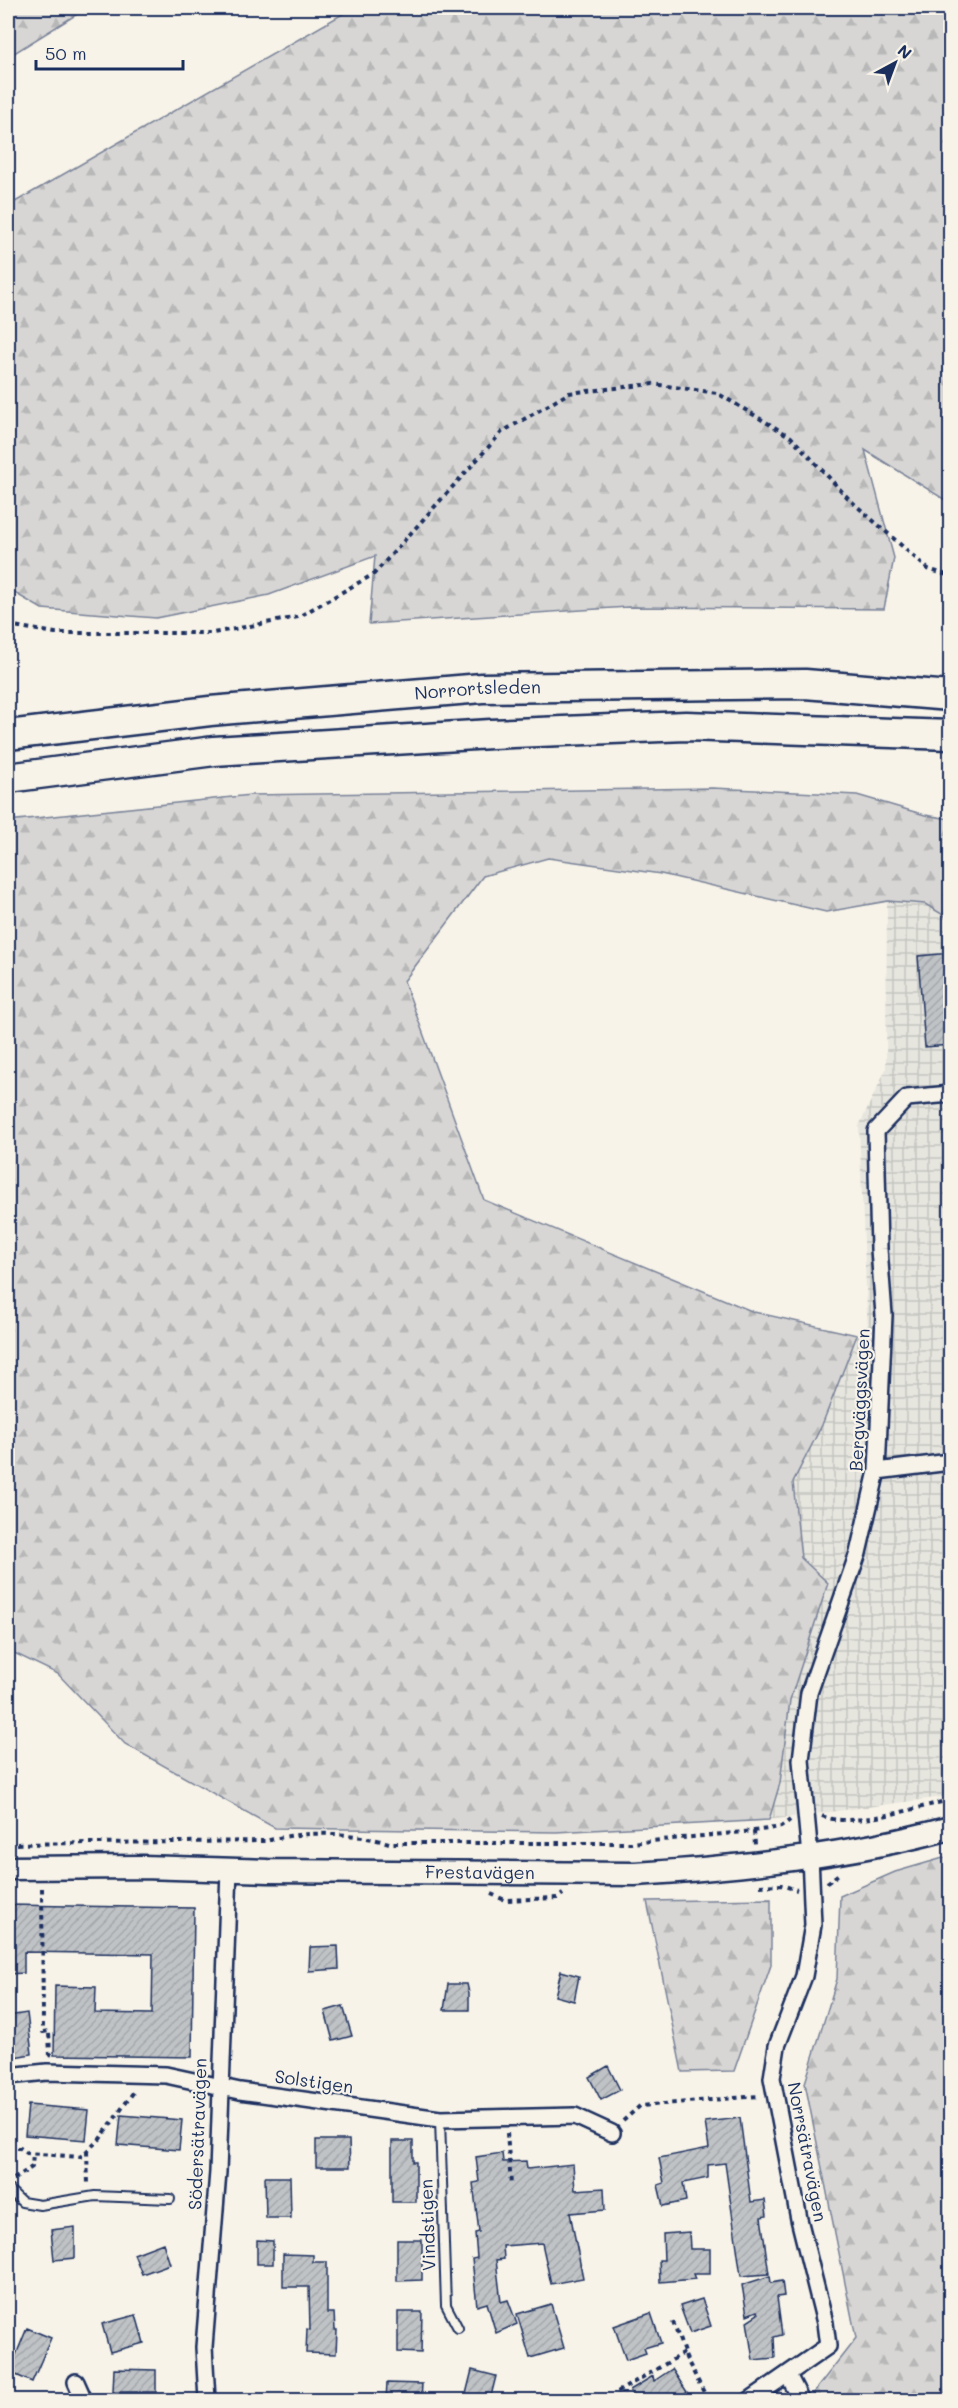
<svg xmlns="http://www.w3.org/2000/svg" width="958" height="2408" viewBox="0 0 958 2408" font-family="Mali,sans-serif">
<defs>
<pattern id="industrial-grid" width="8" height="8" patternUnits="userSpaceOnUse" patternTransform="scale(1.5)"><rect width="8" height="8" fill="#e6e5de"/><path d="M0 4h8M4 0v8" fill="none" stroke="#c5c5c1"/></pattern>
<pattern id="forest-firs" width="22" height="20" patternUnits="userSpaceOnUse" patternTransform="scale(1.5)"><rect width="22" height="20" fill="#d7d6d4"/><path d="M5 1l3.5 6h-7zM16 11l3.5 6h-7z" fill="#b8b8b8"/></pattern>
<pattern id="building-hatch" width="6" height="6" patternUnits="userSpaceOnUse" patternTransform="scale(1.5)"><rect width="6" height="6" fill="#c0c3c5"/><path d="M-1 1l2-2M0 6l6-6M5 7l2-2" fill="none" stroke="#a4a8ac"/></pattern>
</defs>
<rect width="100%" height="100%" fill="#f7f3e8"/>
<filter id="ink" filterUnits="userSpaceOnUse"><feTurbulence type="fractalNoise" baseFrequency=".0167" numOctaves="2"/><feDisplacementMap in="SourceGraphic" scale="12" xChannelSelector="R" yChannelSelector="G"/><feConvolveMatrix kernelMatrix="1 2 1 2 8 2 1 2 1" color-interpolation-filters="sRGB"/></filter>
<g filter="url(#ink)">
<!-- industrial -->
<path fill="url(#industrial-grid)" d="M887,901L925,904L950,919V1796L769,1820L780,1783L790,1700L828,1583L801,1558L793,1482L822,1425L857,1335L868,1334L859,1126L886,1069Z"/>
<!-- forest -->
<path fill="url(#forest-firs)" stroke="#798299" stroke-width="1.5" d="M8,8H87L8,57Z
M353,8H945L950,20V503L865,450L894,558L884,609L628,607L369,624L375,556L269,595L156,618L42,609L8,589V206Z
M712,788L857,795L925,815L950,819V919L925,904L888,901L826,912L661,874L548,858L483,876L404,981L484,1200L754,1312L857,1335L822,1425L793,1482L801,1558L828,1583L790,1700L780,1783L769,1820L556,1832L275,1828L125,1744L58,1674L8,1650V821L251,795Z
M950,1856V2400H818L813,2393L856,2338L805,2083L837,1979L840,1896L895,1872Z
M771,1899V1965L734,2071L682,2072L647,1901Z"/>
<!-- building -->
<path fill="url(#building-hatch)" stroke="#1b2f5e" stroke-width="1.5" d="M951,953V1045L925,1047L918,956Z
M8,1905L194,1908L192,2057L54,2055L55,1986L96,1987L95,2013L152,2014L153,1954L24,1952V1973L8,1974Z
M338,1946L339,1969L309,1971L310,1947Z
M561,1971L579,1976L574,2001L555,1996Z
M448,1984H467L469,1993V2010H444Z
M343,2006L352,2036L333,2041L325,2011Z
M27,2013L32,2054L8,2058V2016Z
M608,2066L620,2090L601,2100L589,2077Z
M28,2105L89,2110L86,2140L25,2135Z
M121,2115L182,2120L179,2150L118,2145Z
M740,2118L751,2202L765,2200L767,2216L761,2217L769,2274L741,2276L725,2163L708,2165V2178L683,2183L686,2201L663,2206L658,2185L664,2183L659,2158L709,2148L705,2122Z
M316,2140H349L350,2167H316Z
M392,2141H413V2162H416V2202H392Z
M502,2153L503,2162L526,2161L527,2169L573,2164L575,2190L604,2188L605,2210L570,2213L583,2278L551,2284L542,2243L503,2246L504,2259L496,2260L501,2302L508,2300L517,2324L496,2333L487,2303L477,2306L472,2259L477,2258L475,2233L479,2232L473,2183L479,2182L476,2157Z
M265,2177H290L291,2218H266Z
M75,2227V2258L54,2260L51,2230Z
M689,2232L690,2249H710V2274H693L695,2279L660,2282L659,2260H664L663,2234Z
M257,2240L273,2241V2264H257Z
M397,2240H422V2280L397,2281Z
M163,2243L170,2264L142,2274L134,2254Z
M283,2254L313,2255V2262H327V2313H334L335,2330H337L336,2354L306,2353L307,2329L310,2330L309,2287H283Z
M770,2276L771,2283L782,2281L784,2296L777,2297L782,2335L774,2337L775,2358L753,2360L747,2321L758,2314L757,2311L747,2315L742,2285Z
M702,2299L711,2326L690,2333L680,2306Z
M551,2304L564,2348L530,2358L517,2314Z
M398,2312H422L421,2353L398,2352Z
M651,2313L661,2343L644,2348L646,2353L626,2360L614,2326Z
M136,2315L144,2343L110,2352L102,2324Z
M27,2328L51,2338L32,2382L9,2372Z
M114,2369L156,2370V2392H113Z
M672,2369L687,2392L673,2400H636L630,2390L653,2376L654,2381Z
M472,2370L496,2376L490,2400L465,2398Z
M387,2383L422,2384L421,2400H386Z"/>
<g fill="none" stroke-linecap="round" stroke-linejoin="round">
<!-- lane casing -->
<g stroke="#1b2f5e" stroke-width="12">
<path id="lane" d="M440,2119L446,2305L458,2328
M8,2189L22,2202L40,2205L95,2196L170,2199"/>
</g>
<!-- street casing -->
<g stroke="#1b2f5e" stroke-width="20">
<path id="street" d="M877,1471L950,1462
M8,2076L47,2072L166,2075L240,2091L440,2119L575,2116L612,2133
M788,2375L801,2400
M76,2382L84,2400
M207,2400L204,2347L218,2172L229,1870
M750,2400L828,2346L825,2323L799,2219L772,2078L777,2046L804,1976L813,1925L810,1856L801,1760L809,1693L858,1553L877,1471L884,1315L879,1249L876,1131L907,1098L950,1094"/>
</g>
<!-- secondary casing -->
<g stroke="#1b2f5e" stroke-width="27">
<g id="secondary">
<path id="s1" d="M8,1868L143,1867L268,1871L635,1874C741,1867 848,1856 950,1828"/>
</g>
</g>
<!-- highway casing -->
<g stroke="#1b2f5e" stroke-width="33">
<g id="highway">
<path id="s2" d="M8,735L210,711L482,688L805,684L950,696"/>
<path d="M8,778L214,751L491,734L686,726L950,735"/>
</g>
</g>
<!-- path -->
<path stroke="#1b2f5e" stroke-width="4" stroke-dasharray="4.5 4.5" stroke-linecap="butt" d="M8,625L55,633H213L298,617L374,574L502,432L569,393L653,384L717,393L791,437L850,500L928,569L950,576
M822,1816C852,1829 918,1807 950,1800
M754,1831L755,1845
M8,1844L266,1841C304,1830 350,1832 389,1843H631L754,1831L781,1827L790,1820
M827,1883L840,1873
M760,1886L781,1885L797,1890
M42,1888L43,2032L49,2031L50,2057
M491,1894L505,1900L557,1898L563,1894
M623,2121L640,2106L759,2096
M507,2133L511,2185
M8,2148H20L27,2153L80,2157L100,2139L135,2090
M87,2151L88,2184
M14,2179L32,2167L33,2153
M673,2322L686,2358L708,2400
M625,2400L619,2391L684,2353"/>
<!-- lane -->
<use href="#lane" stroke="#f7f3e8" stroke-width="8"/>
<!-- street -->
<use href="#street" stroke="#f7f3e8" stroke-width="15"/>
<!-- secondary -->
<use href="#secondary" stroke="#f7f3e8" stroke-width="22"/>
<!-- highway -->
<use href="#highway" stroke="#f7f3e8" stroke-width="28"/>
</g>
</g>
<g text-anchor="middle" stroke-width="4.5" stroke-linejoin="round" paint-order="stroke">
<!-- street labels -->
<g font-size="18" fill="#1b2f5e" stroke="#f7f3e8">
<text dy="6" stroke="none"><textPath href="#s2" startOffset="472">Norrortsleden</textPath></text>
<text transform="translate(860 1400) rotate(-87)" y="6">Bergväggsvägen</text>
<text dy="6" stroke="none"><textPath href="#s1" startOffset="472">Frestavägen</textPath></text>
<text transform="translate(314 2082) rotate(8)" y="6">Solstigen</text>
<text transform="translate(198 2134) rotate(-88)" y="6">Södersätravägen</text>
<text transform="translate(807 2152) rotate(79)" y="6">Norrsätravägen</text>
<text transform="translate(428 2225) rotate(-92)" y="6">Vindstigen</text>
</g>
</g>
<!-- margin -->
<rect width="958" height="2408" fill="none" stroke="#f7f3e8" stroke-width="30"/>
<rect x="15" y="15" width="928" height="2378" fill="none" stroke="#1b2f5e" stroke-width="2" filter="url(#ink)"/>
<!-- north arrow -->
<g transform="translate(895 63) rotate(41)" stroke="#f7f3e8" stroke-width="4.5" paint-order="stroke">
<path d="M0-4.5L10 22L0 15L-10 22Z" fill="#1b2f5e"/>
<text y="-9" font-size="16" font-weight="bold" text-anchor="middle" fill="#1b2f5e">N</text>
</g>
<!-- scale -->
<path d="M36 60v9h147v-9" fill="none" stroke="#1b2f5e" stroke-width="3"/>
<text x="45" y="60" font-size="18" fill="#1b2f5e" stroke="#f7f3e8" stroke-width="4.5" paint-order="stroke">50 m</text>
</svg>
